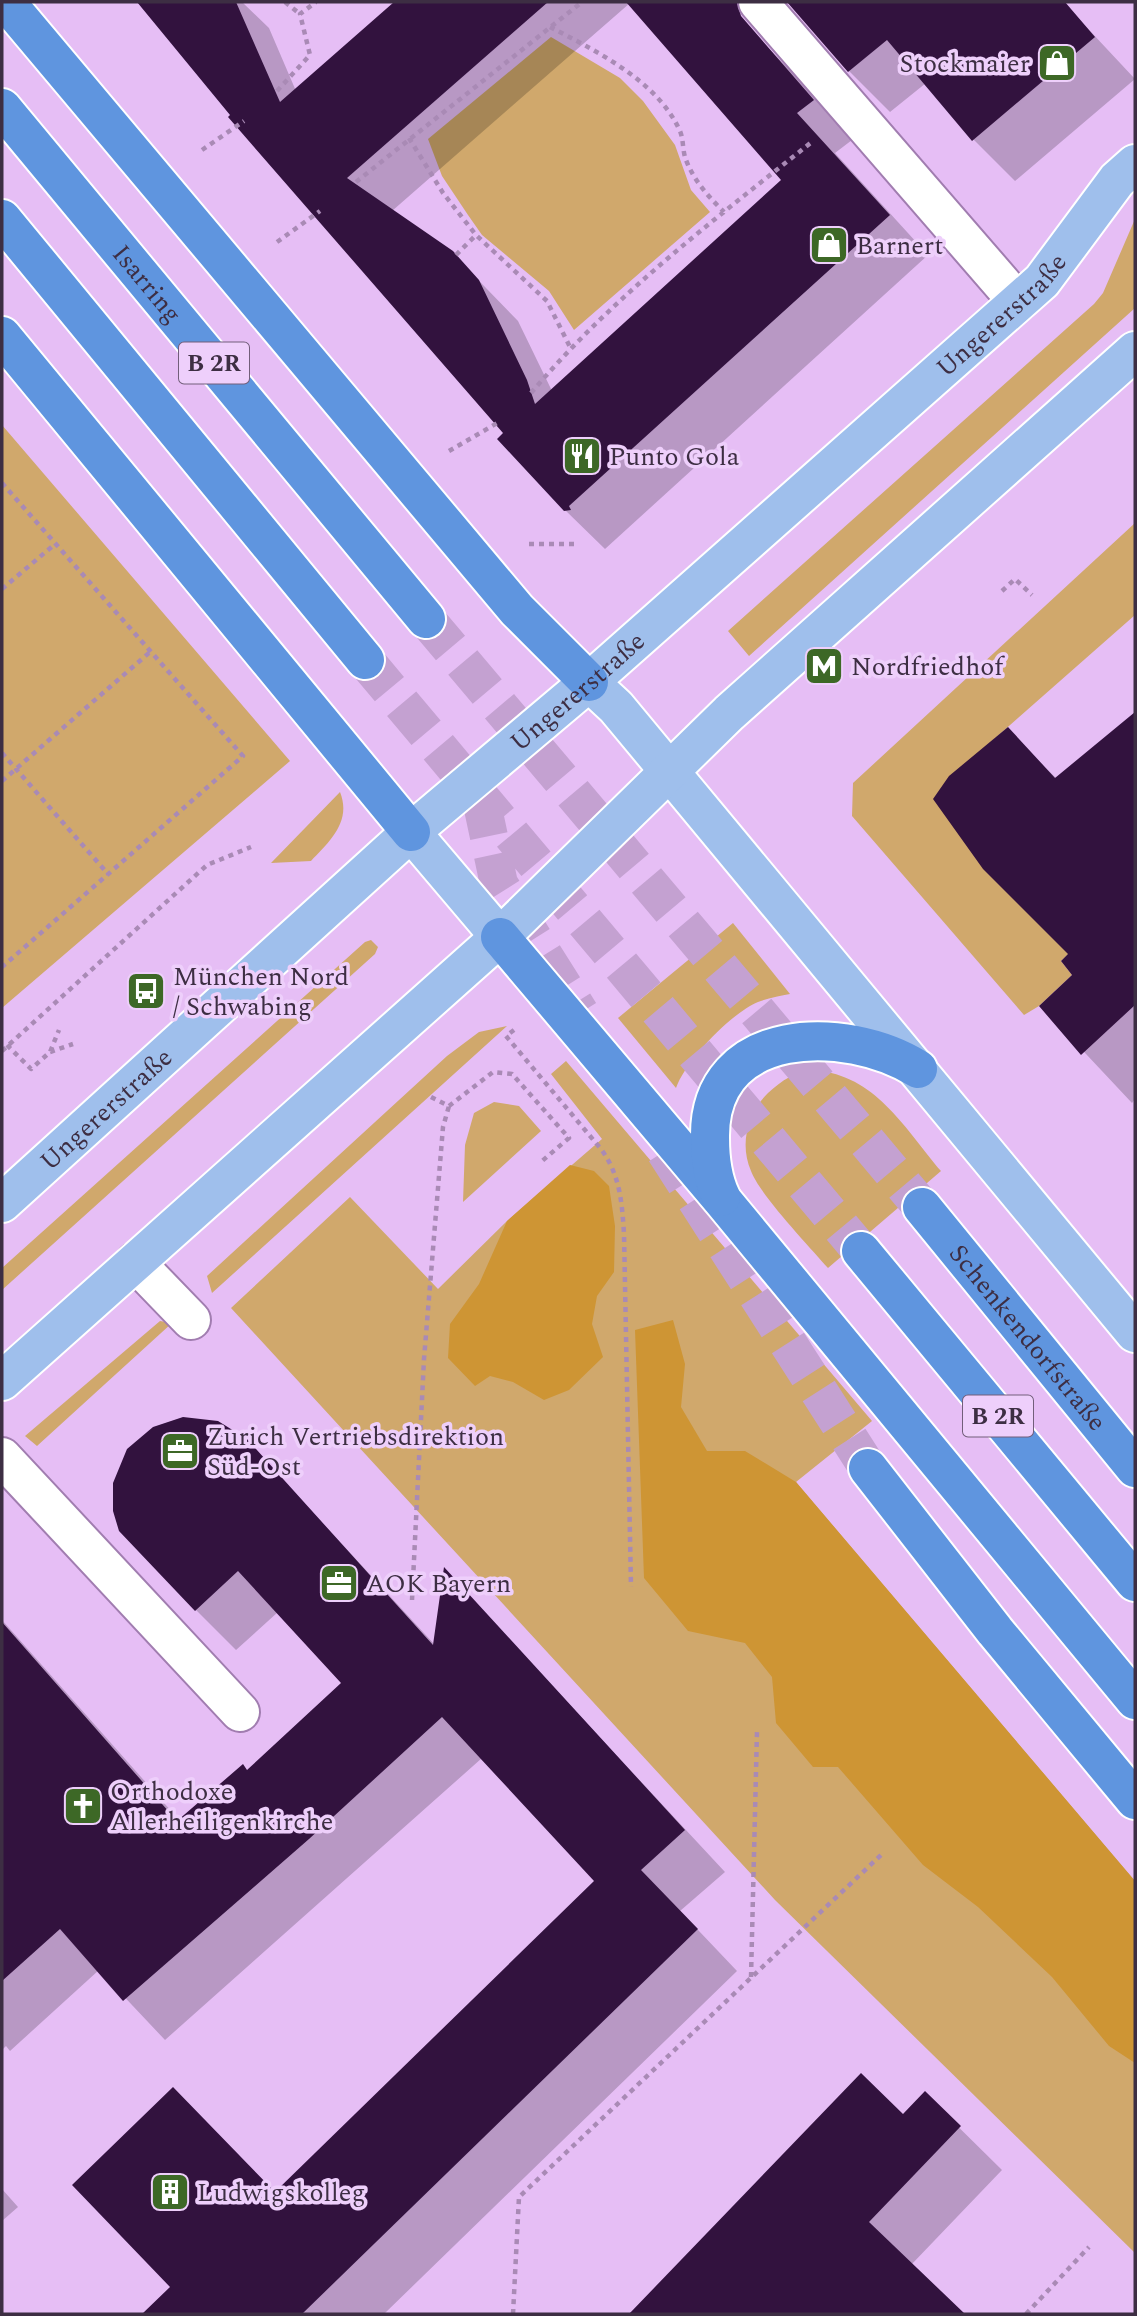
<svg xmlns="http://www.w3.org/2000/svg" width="1137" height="2316" viewBox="0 0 1137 2316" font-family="Spectral,serif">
<rect width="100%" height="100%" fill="#e6bef5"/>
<!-- green -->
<path fill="#d0a86c" d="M551,37L620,78L643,101L675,145L691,190L710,212L574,330L549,291L482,235L468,215L442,176L428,139Z
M1135,219V308L749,656L728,631L1094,304L1103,293Z
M2,425L290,761L2,1008Z
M1135,523V615L975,756L1090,934L1061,961L1072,975L1039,1006L1024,1015L852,816L853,783Z
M340,792C352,822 329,842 311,861L271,863Z
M733,923L790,994C780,996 768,998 758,1002C730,1014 686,1060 676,1088L618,1018Z
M371,940L378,947L375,954L2,1290V1268L365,942Z
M507,1026L212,1293L207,1276L447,1056L479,1032Z
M566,1061L872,1421L796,1482L1135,1881V2253L775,1900L231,1308L350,1197L438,1289L507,1221L602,1139L551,1074Z
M821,1071C878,1079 906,1130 941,1171L828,1268C809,1246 760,1195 751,1171C739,1144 748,1112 768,1093C783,1079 799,1069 821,1071Z
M494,1102L519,1106L541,1131L463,1202L465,1145L474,1113Z
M160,1321L172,1323L37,1446L25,1436Z"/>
<!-- forest -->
<path fill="#ce9534" d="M570,1165L594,1171L609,1186L615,1226L614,1272L597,1296L592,1324L603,1357L569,1390L544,1400L513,1382L490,1376L475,1386L448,1358L450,1324L479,1284L507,1221Z
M673,1320L685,1364L681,1407L707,1451H745L796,1482L1135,1881V2063L1109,2046L1052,1977L978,1907L923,1865L838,1767H813L776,1723L772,1677L745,1643L688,1631L644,1578L635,1330Z"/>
<!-- shadow -->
<path fill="#0003" fill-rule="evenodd" d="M139,2H242L269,28L296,91L397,2H714L749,41L756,36L795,75L852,140L835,153L928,255L605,549L565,510L505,434ZM630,3L784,180L552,391L518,321L452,253L392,211Z
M798,2H1063L1135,79L1015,181L974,140L926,83L890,112L849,71L793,6Z
M1135,714V1099L1132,1103L1041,1006L1075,976L1007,730L1057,779Z
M246,1440L435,1645L445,1571L725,1872L680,1911L737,1971L384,2314H144L276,2194L597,1881L482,1758L165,2040L99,1970L10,2051L6,2046L2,2050V1620L180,1821L248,1771L344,1683L278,1612L236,1650L196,1610Z
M925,2094L1002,2170L911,2265L963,2314H659L645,2300L903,2117Z
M2,2189L18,2207L2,2221Z"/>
<!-- building -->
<path fill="#32123e" d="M137,2H236L280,102L394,2H548L347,178L453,251L479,280L527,380L535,404L781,180L626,2H737L741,16L814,100L797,113L890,215L569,506L571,510L564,511L497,439L503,433L228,117L230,115Z
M787,2H1065L1095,37L972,141L887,40L848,72Z
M1135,712V1005L1081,1055L1039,1006L1072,975L1061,961L1068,954L983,869L933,799L949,776L1008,727L1055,778Z
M183,1417L218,1421L247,1439L433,1645L444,1567L685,1830L641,1870L698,1929L302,2314H142L170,2287L72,2185L173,2087L275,2192L594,1881L442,1717L309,1839L123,2001L60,1929L2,1981V1622L177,1821L243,1764L247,1770L341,1683L238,1571L195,1611L119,1531L113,1511V1483L127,1449L153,1427Z
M861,2073L903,2114L925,2091L961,2126L869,2222L965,2314H629Z"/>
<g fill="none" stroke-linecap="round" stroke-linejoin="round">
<!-- highway-tunnel -->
<path stroke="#c4a1d1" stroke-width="38" stroke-dasharray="38 19" stroke-linecap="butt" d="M426,619L922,1207
M365,660L861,1251
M481,799L499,884L580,1013
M665,1151L868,1468"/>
<!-- minor casing -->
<g stroke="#a17db0" stroke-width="42">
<path id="minor" d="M758,2L1018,302
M135,1262L191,1320
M2,1457L240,1712"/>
</g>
<!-- major casing -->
<g stroke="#fff" stroke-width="42">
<g id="major">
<path d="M589,682L616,707L1135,1333"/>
<path d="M411,832L500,937"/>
<path id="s1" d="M2,1203L411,832L589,682L1042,281L1117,180L1135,164"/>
<path d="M2,1381L500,937L729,713L1135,351"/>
</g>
</g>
<!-- highway casing -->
<g stroke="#fff" stroke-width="42">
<g id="highway">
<path d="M6,2L517,610L589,682"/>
<path id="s2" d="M2,108L426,619"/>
<path d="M2,219L365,660"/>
<path d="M2,336L411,832"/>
<path d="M500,937L723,1201L1135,1700"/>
<path d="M721,1197C712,1178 710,1158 710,1138C708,1025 846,1024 918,1069"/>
<path id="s3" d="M922,1207L1135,1468"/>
<path d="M861,1251L1135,1582"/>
<path d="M868,1468L995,1631L1135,1800"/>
</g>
</g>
<!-- path -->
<path stroke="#a98ab5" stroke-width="4.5" stroke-dasharray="5 5" stroke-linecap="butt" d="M285,2L300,14
M550,27C596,51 656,80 679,129C684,138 682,150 686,160C694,181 709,197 724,212
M277,91L310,55L300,14L316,2
M409,138L443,193L476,235L547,301L570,347
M202,150L244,121
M356,182L582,2
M277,242L320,211
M456,255L476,235
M531,393C612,297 715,219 813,141
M449,451L499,422
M2,483L243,756L2,967
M529,544H576
M2,589L55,544
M1002,591L1015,579L1032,595
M2,753L108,874
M2,781L150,652
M514,1030L506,1036L601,1149C620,1175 622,1202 624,1234L631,1587
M7,1045L31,1069L50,1052L59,1030
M2,1051L207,865L251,847
M50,1052L73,1044
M431,1097L449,1106L493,1072L512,1074L569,1138L542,1161
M412,1600L424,1359L443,1127L449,1106
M751,1977L757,1731
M513,2314L519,2197L881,1855
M1026,2314L1089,2247"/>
<!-- minor -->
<use href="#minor" stroke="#fff" stroke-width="38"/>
<!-- major -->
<use href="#major" stroke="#9fbfec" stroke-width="38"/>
<!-- highway -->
<use href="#highway" stroke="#5f95df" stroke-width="38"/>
</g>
<!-- icons -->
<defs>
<g id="shop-square" transform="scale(2.0125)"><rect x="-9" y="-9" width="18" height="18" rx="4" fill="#3d6826" stroke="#eecffb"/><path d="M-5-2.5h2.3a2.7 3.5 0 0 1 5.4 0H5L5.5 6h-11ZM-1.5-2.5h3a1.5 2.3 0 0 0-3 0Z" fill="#fff"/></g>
<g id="restaurant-square" transform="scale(2.0125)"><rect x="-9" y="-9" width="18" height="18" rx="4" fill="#3d6826" stroke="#eecffb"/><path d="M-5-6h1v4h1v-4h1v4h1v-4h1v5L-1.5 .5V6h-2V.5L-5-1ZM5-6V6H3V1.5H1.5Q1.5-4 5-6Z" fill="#fff"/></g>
<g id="metro-square" transform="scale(2.0125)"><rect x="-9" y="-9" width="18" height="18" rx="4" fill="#3d6826" stroke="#eecffb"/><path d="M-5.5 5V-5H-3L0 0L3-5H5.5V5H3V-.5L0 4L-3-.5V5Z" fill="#fff"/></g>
<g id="bus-square" transform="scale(2.0125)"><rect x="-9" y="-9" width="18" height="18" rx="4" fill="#3d6826" stroke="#eecffb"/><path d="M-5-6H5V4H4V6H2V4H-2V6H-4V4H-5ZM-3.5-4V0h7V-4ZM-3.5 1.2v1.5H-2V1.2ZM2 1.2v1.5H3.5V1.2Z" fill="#fff"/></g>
<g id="office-square" transform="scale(2.0125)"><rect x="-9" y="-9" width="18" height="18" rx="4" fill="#3d6826" stroke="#eecffb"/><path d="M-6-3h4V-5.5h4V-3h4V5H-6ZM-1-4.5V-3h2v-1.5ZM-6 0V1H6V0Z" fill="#fff"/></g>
<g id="church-square" transform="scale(2.0125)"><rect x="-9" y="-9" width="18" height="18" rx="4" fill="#3d6826" stroke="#eecffb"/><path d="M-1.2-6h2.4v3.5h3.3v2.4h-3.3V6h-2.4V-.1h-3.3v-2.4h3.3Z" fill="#fff"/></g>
<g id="building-square" transform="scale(2.0125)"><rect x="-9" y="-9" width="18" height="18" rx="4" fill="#3d6826" stroke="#eecffb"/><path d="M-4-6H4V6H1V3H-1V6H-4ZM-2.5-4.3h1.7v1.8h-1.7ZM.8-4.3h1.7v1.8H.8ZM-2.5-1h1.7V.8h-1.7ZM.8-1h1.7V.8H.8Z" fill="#fff"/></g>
</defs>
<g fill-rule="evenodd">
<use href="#shop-square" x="1057" y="63"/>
<use href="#shop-square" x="829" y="245"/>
<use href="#restaurant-square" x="582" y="456"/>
<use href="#metro-square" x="824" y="666"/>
<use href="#bus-square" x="146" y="991"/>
<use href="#office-square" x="180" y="1451"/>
<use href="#office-square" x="339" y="1583"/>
<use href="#church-square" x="83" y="1806"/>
<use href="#building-square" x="170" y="2192"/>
</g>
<g text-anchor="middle" stroke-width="7" stroke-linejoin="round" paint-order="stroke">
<!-- shield labels -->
<g fill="#eecffb" stroke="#725e7a" stroke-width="2">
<rect x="179" y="342.5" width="70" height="41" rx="5"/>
<rect x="963" y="1395.5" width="70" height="41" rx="5"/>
</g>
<g font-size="24" font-weight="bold" fill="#3d2e43">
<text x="214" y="371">B 2R</text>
<text x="998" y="1424">B 2R</text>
</g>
<!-- poi labels -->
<g font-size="26" fill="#3d2e43" stroke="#eecffb" text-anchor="start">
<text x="1030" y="72" text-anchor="end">Stockmaier</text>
<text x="856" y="254">Barnert</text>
<text x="609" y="465">Punto Gola</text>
<text x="851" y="675">Nordfriedhof</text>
<text x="173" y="985">München Nord<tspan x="173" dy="30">/ Schwabing</tspan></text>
<text x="207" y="1445">Zurich Vertriebsdirektion<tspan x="207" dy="30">Süd-Ost</tspan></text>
<text x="366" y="1592">AOK Bayern</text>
<text x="110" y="1800">Orthodoxe<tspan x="110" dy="30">Allerheiligenkirche</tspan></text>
<text x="197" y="2201">Ludwigskolleg</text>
</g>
<!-- street labels -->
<g font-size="26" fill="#3d2e43" stroke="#eecffb">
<text dy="9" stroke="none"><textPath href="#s2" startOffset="228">Isarring</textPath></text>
<text dy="9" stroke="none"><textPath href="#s1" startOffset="1337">Ungererstraße</textPath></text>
<text dy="9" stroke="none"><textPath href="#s1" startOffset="770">Ungererstraße</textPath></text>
<text dy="9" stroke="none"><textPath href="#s1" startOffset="140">Ungererstraße</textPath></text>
<text dy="9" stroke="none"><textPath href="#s3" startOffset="168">Schenkendorfstraße</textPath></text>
</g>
</g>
<!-- border -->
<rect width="1137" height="2316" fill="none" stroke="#3d2e43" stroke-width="7"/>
</svg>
